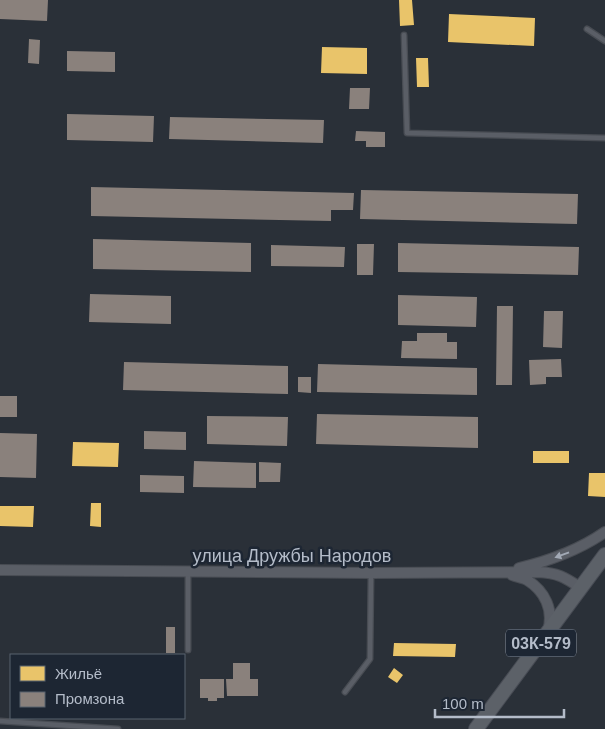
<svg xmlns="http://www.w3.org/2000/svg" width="605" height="729" viewBox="0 0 605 729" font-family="Helvetica,sans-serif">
<rect width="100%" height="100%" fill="#2a3038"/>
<!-- homes -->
<path fill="#e9c46a" d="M399,0H412L414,25L400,26Z
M449,14L535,18L534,46L448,42Z
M322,47L367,48V74L321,73Z
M416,58H428L429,87H417Z
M73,442L119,443L118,467L72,466Z
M533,451H569V463H533Z
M589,473H605V497L588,496Z
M91,503H101V527L90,526Z
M0,506H34L33,527L0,526Z
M394,643L456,644L455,657L393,656Z
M394,668L403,675L397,683L388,677Z"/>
<!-- industry -->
<path fill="#8a817c" d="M0,0H48L47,21L0,19Z
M29,39L40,40L39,64L28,63Z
M67,51L115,52V72L67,71Z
M350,88H370L369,109H349Z
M67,114L154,116L153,142L67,140Z
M170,117L324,120L323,143L169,139Z
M356,131L385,132V147H366V141H355Z
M91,187L354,193L353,210H331V221L91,216Z
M361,190L578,194L577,224L360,219Z
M93,239L251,243V272L93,269Z
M398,243L579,247L578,275L398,272Z
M357,244H374L373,275H357Z
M271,245L345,247L344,267L271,266Z
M90,294L171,296V324L89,322Z
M398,295L477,297L476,327L398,325Z
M497,306H513L512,385H496Z
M544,311H563L562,348L543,347Z
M417,333H447V342H457V359L401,358L402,341H417Z
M561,359L562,377H546V384L530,385L529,360Z
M124,362L288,366V394L123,390Z
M318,364L477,368V395L317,392Z
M298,377H311V393L298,392Z
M0,396H17V417H0Z
M317,414L478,417V448L316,444Z
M207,416L288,417L287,446L207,444Z
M144,431L186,432V450L144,449Z
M0,433L37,434L36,478L0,477Z
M194,461L256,463V488L193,487Z
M259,462L281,463L280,482H259Z
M140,475L184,476V493L140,492Z
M166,627H175V653H166Z
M233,663H250V679H258V696H227L226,679H233Z
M200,679H224V698H217V701H208V698H200Z"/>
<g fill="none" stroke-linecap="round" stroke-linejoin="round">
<!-- service casing -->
<g stroke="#484c53" stroke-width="7">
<path id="service" d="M587,29L605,41
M404,35L407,133L605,138
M188,650V572
M345,692L370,659L371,574
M0,721L118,729"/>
</g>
<!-- tertiary casing -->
<g stroke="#484c53" stroke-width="12">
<path id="tertiary" d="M519,568C549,561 579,550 605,532
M0,570L371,573L538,572C558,573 564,577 581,588
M512,575C517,577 523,578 527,580C545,591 554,610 548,631"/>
</g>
<!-- primary casing -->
<g stroke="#484c55" stroke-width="16">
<path id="primary" d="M476,729L605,555"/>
</g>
<!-- service -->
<use href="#service" stroke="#5a5e66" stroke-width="4.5"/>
<!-- tertiary -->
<use href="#tertiary" stroke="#5a5e66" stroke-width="10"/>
<!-- primary -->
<use href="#primary" stroke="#5c6168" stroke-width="14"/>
</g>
<!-- one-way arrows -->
<defs><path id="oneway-solid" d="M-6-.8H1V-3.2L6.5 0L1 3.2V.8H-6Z" transform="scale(1.25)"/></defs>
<use fill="#a2a9b5" href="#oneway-solid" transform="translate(562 555) rotate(160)"/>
<g text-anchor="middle" stroke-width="5" stroke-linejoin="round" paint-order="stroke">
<!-- shield labels -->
<rect fill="#1d2633" stroke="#878f9c" stroke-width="1" x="506" y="629.5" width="70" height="27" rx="4"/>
<g font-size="16" font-weight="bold" fill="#b4bcc9">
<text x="541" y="649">03К-579</text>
</g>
<!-- street labels -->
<g font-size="18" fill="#b4bcc9" stroke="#1d2633">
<text x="292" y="562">улица Дружбы Народов</text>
</g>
</g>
<!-- legend -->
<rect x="10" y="654" width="175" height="65" fill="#1d2633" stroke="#59626f"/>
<rect x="20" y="666" width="25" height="15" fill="#e9c46a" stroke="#59626f"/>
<text x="55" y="679" font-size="15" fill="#b4bcc9">Жильё</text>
<rect x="20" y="692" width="25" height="15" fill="#8a817c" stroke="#59626f"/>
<text x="55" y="704" font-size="15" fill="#b4bcc9">Промзона</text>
<!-- scale -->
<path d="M435 709v8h129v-8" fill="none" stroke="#b4bcc9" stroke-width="2.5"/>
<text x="442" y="709" font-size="15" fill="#b4bcc9" stroke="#1d2633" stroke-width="4" paint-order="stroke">100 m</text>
</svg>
